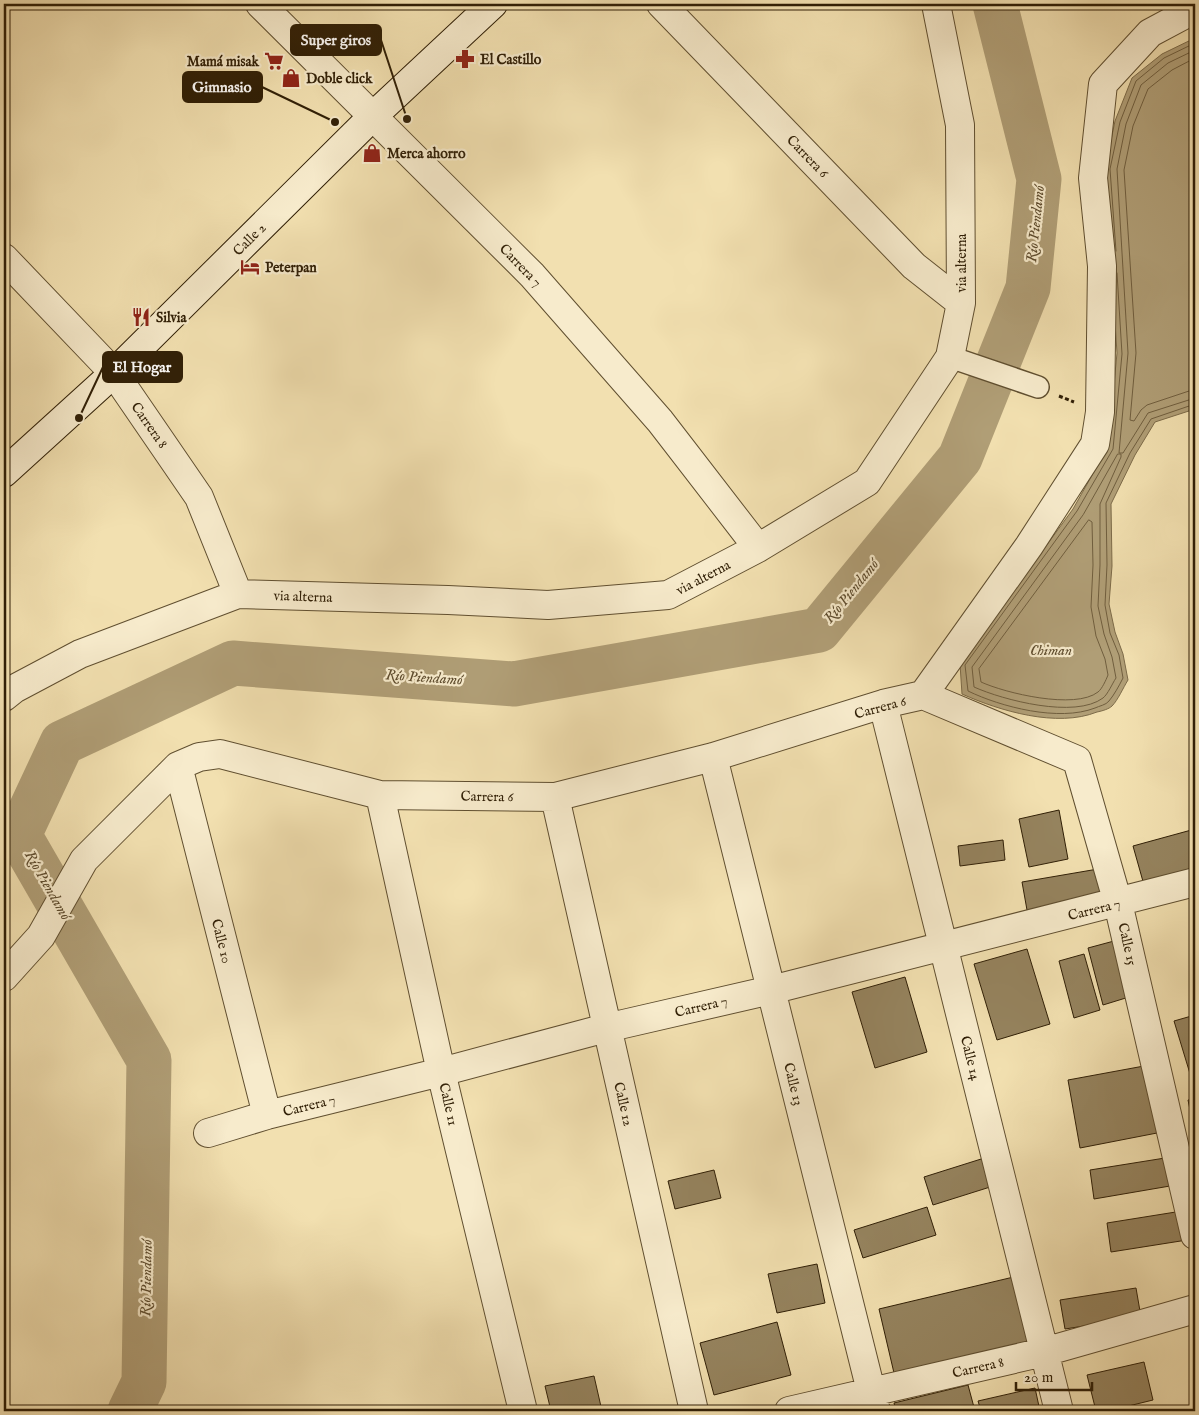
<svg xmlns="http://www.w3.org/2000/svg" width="1199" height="1415" viewBox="0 0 1199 1415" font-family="'IM FELL English',serif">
<rect width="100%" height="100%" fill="#f2e0b0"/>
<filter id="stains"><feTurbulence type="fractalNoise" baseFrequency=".004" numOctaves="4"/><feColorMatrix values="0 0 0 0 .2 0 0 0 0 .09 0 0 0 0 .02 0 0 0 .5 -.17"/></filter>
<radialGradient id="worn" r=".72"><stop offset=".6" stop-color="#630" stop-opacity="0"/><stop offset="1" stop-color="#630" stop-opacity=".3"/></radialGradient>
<!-- water -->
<path fill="#b09e76" stroke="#7d6b49" d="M1195,38V409L1155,422L1135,455L1111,504L1112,566L1109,604L1115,632L1123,654L1128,680C1123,688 1118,700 1112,706C1109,709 1102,711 1097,712C1057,728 1000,711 962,694L960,664L1073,509L1108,447L1117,353L1105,169L1115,121L1132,78L1162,54Z"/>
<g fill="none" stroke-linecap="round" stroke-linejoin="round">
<!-- shore -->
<path stroke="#705e3e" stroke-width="1" d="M1195,50L1168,63L1141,85L1126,124L1117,169L1128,353L1119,453H1123L1148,413L1195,398
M1195,58L1172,70L1148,89L1133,126L1124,170L1136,353L1130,420L1134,421L1141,410L1147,405L1189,391L1195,390
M1116,251L1110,169L1120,122L1136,81L1164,58L1195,43
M1117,273L1122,354L1113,449L1077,511L965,665L968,691C1001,707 1059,722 1095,708C1099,706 1106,705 1109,701C1114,695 1119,686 1123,678L1119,655L1110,633L1105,605L1107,565L1106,503L1130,453L1151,419L1195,404
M1118,454H1121V457L1100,504V565L1098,606L1104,634L1112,657L1116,678C1112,684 1108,694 1103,698C1075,719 1003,700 974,687L972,667L1083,515Z
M1089,520L1092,522L1093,565L1091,607L1096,636L1105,659L1108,675C1106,680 1102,689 1098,692C1075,710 1005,693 981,682L979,669Z"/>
<!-- river -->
<path stroke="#b09e76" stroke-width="45" d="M130,1411L144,1382L149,1060L19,835L62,743L233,663L514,684L819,630L960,458L1028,288L1039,179L995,4"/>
</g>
<!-- building -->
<path fill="#95835e" stroke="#301f06" d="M1059,810L1068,859L1029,867L1019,819Z
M1195,829V871L1144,885L1133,846Z
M1003,840L1005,860L960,866L958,846Z
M1098,869L1103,898L1027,910L1022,882Z
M1114,941L1129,997L1103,1005L1088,948Z
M1027,949L1050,1024L997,1040L974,964Z
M1084,954L1100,1010L1074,1018L1059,961Z
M905,977L927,1052L875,1068L852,992Z
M1195,1015V1076L1191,1077L1174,1021Z
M1144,1066L1157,1133L1080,1148L1068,1080Z
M1195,1099V1134L1188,1100Z
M997,1154L1006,1182L933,1205L924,1177Z
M1165,1158L1170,1186L1094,1199L1090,1170Z
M714,1170L721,1198L675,1209L668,1181Z
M927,1207L936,1235L863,1258L854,1230Z
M1182,1211L1187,1240L1111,1252L1107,1223Z
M817,1264L825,1303L777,1313L768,1274Z
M1022,1275L1038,1340L894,1373L879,1309Z
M1136,1288L1141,1317L1065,1329L1060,1300Z
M777,1322L791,1375L714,1395L700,1343Z
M1144,1362L1153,1400L1108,1411H1096L1087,1375Z
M594,1376L602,1411H551L545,1386Z
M968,1385L975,1411H896L894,1403Z
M1035,1388L1040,1411H981L978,1401Z"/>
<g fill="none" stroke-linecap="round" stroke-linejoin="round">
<!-- pedestrian casing -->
<g stroke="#604f30" stroke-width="24">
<path id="pedestrian" d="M950,357L1038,387"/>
</g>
<!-- minor casing -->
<g stroke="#604f30" stroke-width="30">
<path id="minor" d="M260,4L532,275L660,421L758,548
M661,4L914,266L961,303
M4,258L114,373L199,497L238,594
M923,695L1029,546L1095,444L1100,412L1102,266L1093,178L1103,84L1150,33L1195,9
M923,695L1077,760L1118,903L1195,1235
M4,697L14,689L80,654L238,594L448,600L548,605L668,595L758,548L867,482L950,357L961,303L960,125L936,4
M883,704L1059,1411
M713,757L876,1411
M178,766L267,1115
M380,795L441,1072L523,1411
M555,797L694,1411
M4,977L41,936L84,860L178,766L199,757L220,754L380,795L555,797L713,757L883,704L923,695
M208,1133L267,1115L441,1072L606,1028L771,990L1195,882
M789,1411L1044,1352L1195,1309"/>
</g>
<!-- secondary casing -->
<g stroke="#301f06" stroke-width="30">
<path id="secondary" d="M4,473L114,373L372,117L493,4"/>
</g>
<!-- path -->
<path stroke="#301f06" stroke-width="3" stroke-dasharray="4 2.5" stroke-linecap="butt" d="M1059,396L1074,402"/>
<!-- pedestrian -->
<use href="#pedestrian" stroke="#f7ebcc" stroke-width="21"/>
<!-- minor -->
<use href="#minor" stroke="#f7ebcc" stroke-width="28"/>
<!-- secondary -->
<use href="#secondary" stroke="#f7ebcc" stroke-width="28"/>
</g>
<!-- icons -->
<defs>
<g id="pharmacy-bare" transform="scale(1.5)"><path d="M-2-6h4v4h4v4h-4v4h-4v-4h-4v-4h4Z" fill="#8f2418" stroke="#f7ebcc" stroke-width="2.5" paint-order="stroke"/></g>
<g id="supermarket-bare" transform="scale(1.5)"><path d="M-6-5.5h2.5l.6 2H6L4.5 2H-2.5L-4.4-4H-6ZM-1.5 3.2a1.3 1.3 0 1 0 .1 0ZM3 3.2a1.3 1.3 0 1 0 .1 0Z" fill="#8f2418" stroke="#f7ebcc" stroke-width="2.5" paint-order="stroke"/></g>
<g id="shop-bare" transform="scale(1.5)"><path d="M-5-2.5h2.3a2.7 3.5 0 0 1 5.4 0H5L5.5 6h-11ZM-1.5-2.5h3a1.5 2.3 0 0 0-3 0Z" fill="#8f2418" stroke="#f7ebcc" stroke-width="2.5" paint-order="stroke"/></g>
<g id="hotel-bare" transform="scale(1.5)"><path d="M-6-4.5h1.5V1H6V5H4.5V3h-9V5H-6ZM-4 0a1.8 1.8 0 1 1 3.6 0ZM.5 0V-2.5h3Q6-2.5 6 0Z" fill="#8f2418" stroke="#f7ebcc" stroke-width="2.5" paint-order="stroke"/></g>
<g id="restaurant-bare" transform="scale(1.5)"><path d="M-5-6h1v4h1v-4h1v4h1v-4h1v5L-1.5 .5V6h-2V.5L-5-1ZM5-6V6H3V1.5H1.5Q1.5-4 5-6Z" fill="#8f2418" stroke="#f7ebcc" stroke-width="2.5" paint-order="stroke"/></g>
</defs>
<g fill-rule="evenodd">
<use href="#pharmacy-bare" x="465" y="59"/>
<use href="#supermarket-bare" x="274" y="61"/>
<use href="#shop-bare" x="291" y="78"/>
<use href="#shop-bare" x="372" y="153"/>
<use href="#hotel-bare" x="250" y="267"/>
<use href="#restaurant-bare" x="141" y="317"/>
</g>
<g text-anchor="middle" stroke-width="4.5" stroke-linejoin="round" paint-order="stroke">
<!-- poi labels -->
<g font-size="14" font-weight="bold" fill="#301f06" stroke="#f7ebcc" text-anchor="start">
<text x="480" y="64">El Castillo</text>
<text x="259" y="66" text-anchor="end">Mamá misak</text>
<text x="306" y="83">Doble click</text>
<text x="387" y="158">Merca ahorro</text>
<text x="265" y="272">Peterpan</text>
<text x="156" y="322">Silvia</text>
</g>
<!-- street labels -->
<g font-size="14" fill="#301f06" stroke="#f7ebcc">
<text transform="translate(808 156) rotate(46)" y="5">Carrera 6</text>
<text transform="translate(249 239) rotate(-45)" y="5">Calle 2</text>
<text transform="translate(961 263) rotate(-90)" y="5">via alterna</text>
<text transform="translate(521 265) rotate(46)" y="5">Carrera 7</text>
<text transform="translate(150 425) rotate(55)" y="5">Carrera 8</text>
<text transform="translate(703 577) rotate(-28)" y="5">via alterna</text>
<text transform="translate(303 596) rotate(2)" y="5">via alterna</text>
<text transform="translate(880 707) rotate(-15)" y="5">Carrera 6</text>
<text transform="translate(487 796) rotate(1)" y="5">Carrera 6</text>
<text transform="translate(1094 909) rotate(-14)" y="5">Carrera 7</text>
<text transform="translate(222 941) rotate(76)" y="5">Calle 10</text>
<text transform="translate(1128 944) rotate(77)" y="5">Calle 15</text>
<text transform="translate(701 1006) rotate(-13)" y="5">Carrera 7</text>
<text transform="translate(971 1058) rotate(76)" y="5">Calle 14</text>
<text transform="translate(794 1084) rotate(76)" y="5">Calle 13</text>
<text transform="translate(449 1104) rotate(77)" y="5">Calle 11</text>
<text transform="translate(624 1104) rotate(77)" y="5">Calle 12</text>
<text transform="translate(309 1105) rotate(-14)" y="5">Carrera 7</text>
<text transform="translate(978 1367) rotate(-13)" y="5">Carrera 8</text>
</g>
<!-- water labels -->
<g font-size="15" font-style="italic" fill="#5d4b2d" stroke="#f7ebcc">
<text transform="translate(1035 224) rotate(-84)" y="5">Río Piendamó</text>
<text transform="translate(851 591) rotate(-51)" y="5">Río Piendamó</text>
<text x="1051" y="655">Chiman</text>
<text transform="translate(424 677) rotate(4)" y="5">Río Piendamó</text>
<text transform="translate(48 885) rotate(60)" y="5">Río Piendamó</text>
<text transform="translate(146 1278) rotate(-89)" y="5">Río Piendamó</text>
</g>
</g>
<!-- callouts -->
<path fill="none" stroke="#301f06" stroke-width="2" d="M407 119L381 40M335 122L262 87M79 418L103 367"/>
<g fill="#301f06" stroke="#f7ebcc" stroke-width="2">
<circle cx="407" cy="119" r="5"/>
<circle cx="335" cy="122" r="5"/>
<circle cx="79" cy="418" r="5"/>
</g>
<g fill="#301f06" stroke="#301f06" stroke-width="2">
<rect x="291" y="25" width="90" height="30" rx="5"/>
<rect x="183" y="72" width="79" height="30" rx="5"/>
<rect x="103" y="352" width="79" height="30" rx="5"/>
</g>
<g font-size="15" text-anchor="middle" font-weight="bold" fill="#fff">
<text x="336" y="45">Super giros</text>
<text x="222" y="92">Gimnasio</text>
<text x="142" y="372">El Hogar</text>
</g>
<!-- margin -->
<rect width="1199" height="1415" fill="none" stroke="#f2e0b0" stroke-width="20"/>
<rect x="5" y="5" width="1189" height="1405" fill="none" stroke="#301f06" stroke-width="2.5"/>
<rect x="10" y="10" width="1179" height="1395" fill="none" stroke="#301f06"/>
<!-- scale -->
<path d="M1016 1382v8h76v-8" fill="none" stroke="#301f06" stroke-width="2.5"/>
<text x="1024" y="1382" font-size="15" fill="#301f06" stroke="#f7ebcc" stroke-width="4" paint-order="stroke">20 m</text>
<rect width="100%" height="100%" filter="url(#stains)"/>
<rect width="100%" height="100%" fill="url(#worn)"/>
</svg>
